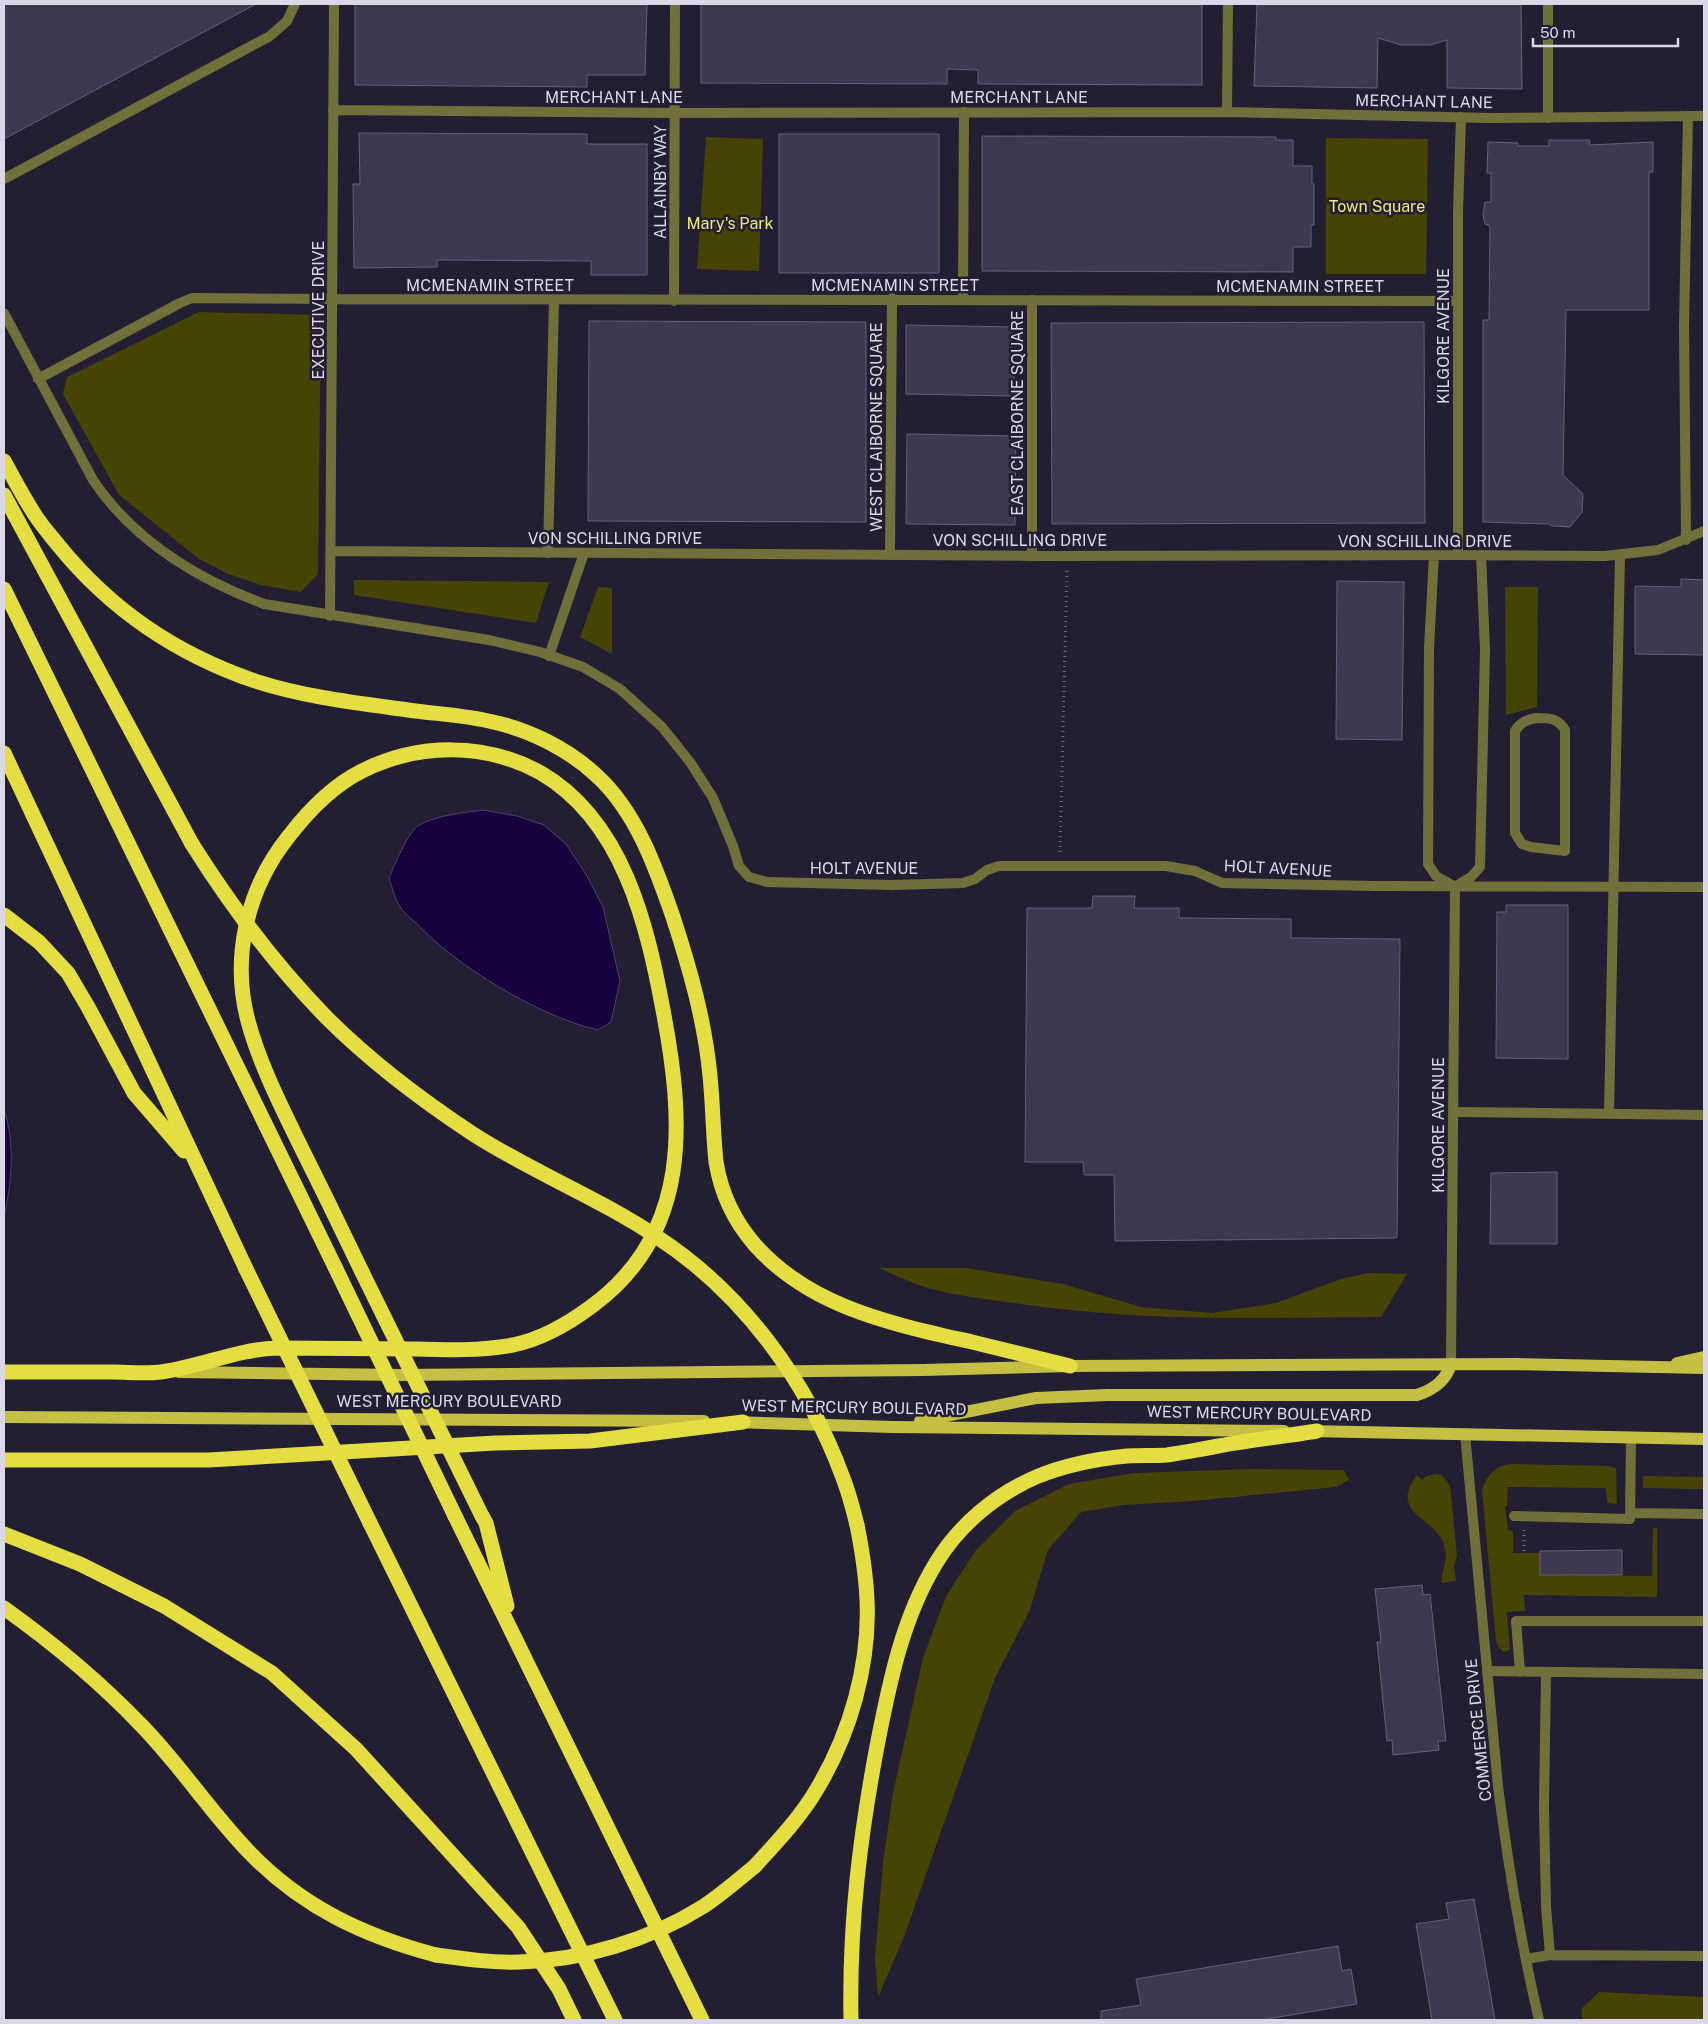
<svg xmlns="http://www.w3.org/2000/svg" width="1708" height="2024" viewBox="0 0 1708 2024" font-family="'Public Sans',sans-serif">
<rect width="100%" height="100%" fill="#221f33"/>
<!-- green -->
<path fill="#464305" d="M706,137L763,139L759,271L697,269Z
M1326,138L1428,139L1426,274H1326Z
M199,312L321,315L318,574L301,592L261,585L228,574L199,559L119,495L63,394L67,377Z
M354,580L549,582L536,623L354,595Z
M598,587L612,588V654L580,637Z
M1505,587H1538L1537,707L1506,715Z
M879,1268H966L1063,1284L1141,1307L1212,1313L1276,1303L1341,1279L1368,1273L1407,1274L1381,1317C1258,1318 1143,1322 1021,1304C991,1300 958,1296 928,1288C911,1283 895,1275 879,1268Z
M1510,1464L1610,1466L1616,1469L1617,1504L1607,1503L1606,1488L1508,1487L1507,1506H1505L1508,1530L1513,1531V1553H1540V1575L1652,1576L1653,1528H1657V1597L1524,1595L1525,1611L1507,1612L1510,1650L1504,1652L1499,1648L1496,1641L1482,1490C1487,1475 1494,1467 1510,1464Z
M1252,1469L1344,1470L1349,1480L1336,1487L1193,1501L1124,1505L1081,1512L1048,1550L1029,1612L995,1678L904,1937L878,1997L875,1958L883,1863L893,1793L923,1658L946,1596L976,1550L1015,1511L1069,1484L1135,1473Z
M1436,1474L1442,1475L1450,1486L1451,1494L1457,1556L1454,1566L1456,1581L1442,1583C1440,1571 1450,1562 1444,1545C1435,1516 1388,1515 1417,1475L1422,1480L1427,1476Z
M1643,1476L1704,1477V1489L1643,1488Z
M1599,1992L1704,1997V2020H1582V2008Z"/>
<!-- water -->
<path fill="#17003d" stroke="#524170" d="M483,810L517,816L544,825L566,844L587,876L603,907L620,981L611,1022L598,1030C540,1017 456,966 416,923C411,918 404,913 400,907C395,899 392,887 389,878C394,866 408,832 419,825C437,815 462,813 483,810Z
M4,1110C15,1141 12,1184 4,1216Z"/>
<!-- building -->
<path fill="#3c3950" stroke="#64617a" d="M4,4H256L4,139Z
M355,4H647L645,75H587V87L355,85Z
M701,4H1202V85L978,84V70L947,69V84L701,83Z
M1257,4H1521L1522,89L1447,88V40L1430,45H1401L1378,38L1377,88L1254,86Z
M359,133L587,134V144H647V275H591V261L437,260V267L354,268L353,184H360Z
M779,134H939V273H779Z
M982,136L1276,137V140H1293V166H1312V184H1314V225H1311V247H1293V272L982,271Z
M1549,140H1590L1589,145L1653,142V172H1649V310H1566L1563,475L1583,494L1582,512L1570,527L1552,526L1549,524L1483,522V320H1489L1490,226L1485,224L1483,215L1485,202H1491V173H1487L1488,142L1518,143V146H1549Z
M589,321L866,322V522L588,521Z
M1424,322L1425,523L1052,524L1051,323Z
M906,325L1015,327L1014,396L906,394Z
M907,434L1016,436L1015,525L906,524Z
M1681,579L1704,580V655L1635,654V586L1681,587Z
M1337,581L1404,582L1402,740L1336,739Z
M1093,896H1135L1134,908H1179V918L1291,919V938L1400,939L1397,1238L1115,1241L1114,1175H1084L1083,1162H1025L1027,908H1092Z
M1506,905H1568V1059L1496,1058L1497,912H1506Z
M1557,1172V1244H1490L1491,1173Z
M1622,1550V1575H1540V1551Z
M1422,1585L1423,1595L1430,1594L1446,1741H1438L1439,1750L1393,1755L1392,1740L1387,1741L1377,1642H1381L1375,1589Z
M1474,1899L1495,2020H1432L1416,1924L1449,1919L1446,1903Z
M1338,1946L1342,1971L1351,1969L1357,2004L1261,2020H1101V2011L1141,2005L1136,1979Z"/>
<g fill="none" stroke-linecap="round" stroke-linejoin="round">
<!-- path -->
<path stroke="#6e6b7d" stroke-width="3" stroke-dasharray="1 4" stroke-linecap="butt" d="M1060,852L1067,569
M1524,1551V1529"/>
<!-- lane -->
<path stroke="#72703a" stroke-width="10" d="M1548,4V118
M4,179L270,36L287,21L295,4
M963,299L964,112
M4,313L93,480C134,541 197,579 264,604L489,640L540,652L583,667L620,689L662,727L690,762L713,798L733,846L739,866L749,877L767,882
M38,379L180,303L192,298L333,299
M1686,540L1684,326L1688,116
M548,553L554,300
M890,555L892,298
M1032,556V300
M549,656L584,553
M1536,718C1550,718 1558,718 1565,730V851L1531,847L1522,844L1515,833V731C1521,722 1526,720 1536,718Z
M1454,1112L1704,1115
M1609,1114L1620,555
M1630,1513L1704,1514
M1514,1516L1630,1519L1631,1438
M1487,1671L1704,1674
M1520,1672L1516,1621H1704
M1546,1672L1544,1808L1546,1907L1550,1955
M1526,1959L1550,1955L1704,1956"/>
<!-- street -->
<path stroke="#72703a" stroke-width="10" d="M333,110L675,113L1227,112L1488,118L1704,116
M1227,112L1228,4
M333,299L1458,301
M674,301L675,4
M331,551L1041,556L1458,555L1605,556L1658,550L1704,531
M1434,555L1429,648L1428,864L1436,876L1454,886
M1458,555V213L1461,117
M330,616L334,4
M767,882L892,885L963,883L975,879L987,870L999,866H1166L1195,871L1222,883L1376,886L1704,887
M1456,886L1471,877L1480,867L1485,650L1481,555
M1451,1364L1455,886
M1465,1434L1498,1786C1508,1865 1521,1943 1539,2020"/>
<!-- primary -->
<path stroke="#c5bf43" stroke-width="12" d="M1677,1363L1704,1357
M179,1372L399,1375L923,1370L1070,1366L1516,1364L1704,1368
M4,1417L704,1421
M920,1421L1036,1398L1107,1395H1417C1433,1390 1446,1381 1451,1364
M734,1422L893,1427L1284,1431
M1309,1431L1704,1439"/>
<!-- highway -->
<path stroke="#e5de43" stroke-width="15" d="M4,461C14,479 24,498 35,515C42,526 51,536 59,546C112,611 176,654 255,681C304,697 357,703 408,710C436,714 466,715 493,722C530,730 568,749 596,775C636,811 656,868 673,917C690,969 705,1022 710,1076C713,1105 713,1134 716,1162C721,1193 735,1222 755,1245C811,1308 893,1324 972,1342C1005,1350 1038,1358 1070,1366
M4,495L192,844
M4,589L335,1267
M4,753L246,1269
M4,915L39,942L68,973L88,1007L134,1093L184,1151
M4,1372C40,1372 76,1372 112,1372C128,1372 145,1374 161,1372C200,1367 238,1349 277,1348C323,1348 369,1349 415,1349C447,1350 480,1351 513,1345C542,1339 568,1324 592,1306C692,1233 684,1120 663,1010C647,924 623,821 541,773C485,742 418,743 362,771C332,786 309,810 289,836C247,888 231,957 248,1021C259,1062 279,1102 297,1139C319,1183 341,1228 362,1272
M4,1460H209L495,1443L590,1441L743,1422
M455,1516L702,2020
M482,1516L486,1523L507,1606
M370,1523L615,2020
M4,1534L80,1564L164,1606L272,1673L356,1749L518,1927L559,1989L574,2020
M4,1608C53,1643 100,1682 142,1726C181,1766 211,1813 250,1853C302,1907 364,1936 436,1955
M755,1866C777,1842 800,1818 817,1789C850,1734 870,1665 867,1600C866,1575 862,1550 857,1525
M851,2020C849,1924 860,1835 878,1741C890,1680 903,1617 936,1563C959,1525 995,1495 1036,1477C1065,1465 1095,1459 1127,1456C1140,1455 1154,1456 1167,1455C1188,1452 1208,1448 1229,1444C1258,1439 1288,1436 1317,1431"/>
<!-- highway-bridge -->
<path stroke="#e5de43" stroke-width="15" d="M192,844C231,906 276,966 327,1018C370,1061 423,1101 473,1134C532,1172 599,1198 657,1237C743,1293 808,1382 843,1478C849,1493 853,1509 857,1525
M335,1267L455,1516
M246,1269L370,1523
M362,1272L482,1516
M436,1955C464,1959 492,1963 520,1962C584,1960 650,1940 704,1906C722,1894 738,1880 755,1866"/>
</g>
<g text-anchor="middle" stroke-width="5" stroke-linejoin="round" paint-order="stroke">
<!-- street labels -->
<g font-size="16" fill="#dad8e7" stroke="#221f33">
<text x="614" y="103">MERCHANT LANE</text>
<text x="1019" y="103">MERCHANT LANE</text>
<text transform="translate(1424 101) rotate(1)" y="6">MERCHANT LANE</text>
<text transform="translate(660 182) rotate(-90)" y="6">ALLAINBY WAY</text>
<text x="490" y="291">MCMENAMIN STREET</text>
<text x="895" y="291">MCMENAMIN STREET</text>
<text x="1300" y="292">MCMENAMIN STREET</text>
<text transform="translate(318 310) rotate(-90)" y="6">EXECUTIVE DRIVE</text>
<text transform="translate(1443 336) rotate(-90)" y="6">KILGORE AVENUE</text>
<text transform="translate(1017 413) rotate(-90)" y="6">EAST CLAIBORNE SQUARE</text>
<text transform="translate(876 427) rotate(-90)" y="6">WEST CLAIBORNE SQUARE</text>
<text x="615" y="544">VON SCHILLING DRIVE</text>
<text x="1020" y="546">VON SCHILLING DRIVE</text>
<text x="1425" y="547">VON SCHILLING DRIVE</text>
<text x="864" y="874">HOLT AVENUE</text>
<text transform="translate(1278 868) rotate(3)" y="6">HOLT AVENUE</text>
<text transform="translate(1438 1125) rotate(-90)" y="6">KILGORE AVENUE</text>
<text x="449" y="1407">WEST MERCURY BOULEVARD</text>
<text transform="translate(854 1407) rotate(1)" y="6">WEST MERCURY BOULEVARD</text>
<text transform="translate(1259 1413) rotate(1)" y="6">WEST MERCURY BOULEVARD</text>
<text transform="translate(1478 1730) rotate(-96)" y="6">COMMERCE DRIVE</text>
</g>
<!-- park labels -->
<g font-size="16" fill="#efeb78" stroke="#221f33">
<text x="1377" y="212">Town Square</text>
<text x="730" y="229">Mary's Park</text>
</g>
</g>
<!-- border -->
<rect width="1708" height="2024" fill="none" stroke="#dad8e7" stroke-width="10"/>
<!-- scale -->
<path d="M1533 38v8h145v-8" fill="none" stroke="#dad8e7" stroke-width="2.5"/>
<text x="1540" y="38" font-size="15" fill="#dad8e7" stroke="#221f33" stroke-width="4" paint-order="stroke">50 m</text>
</svg>
